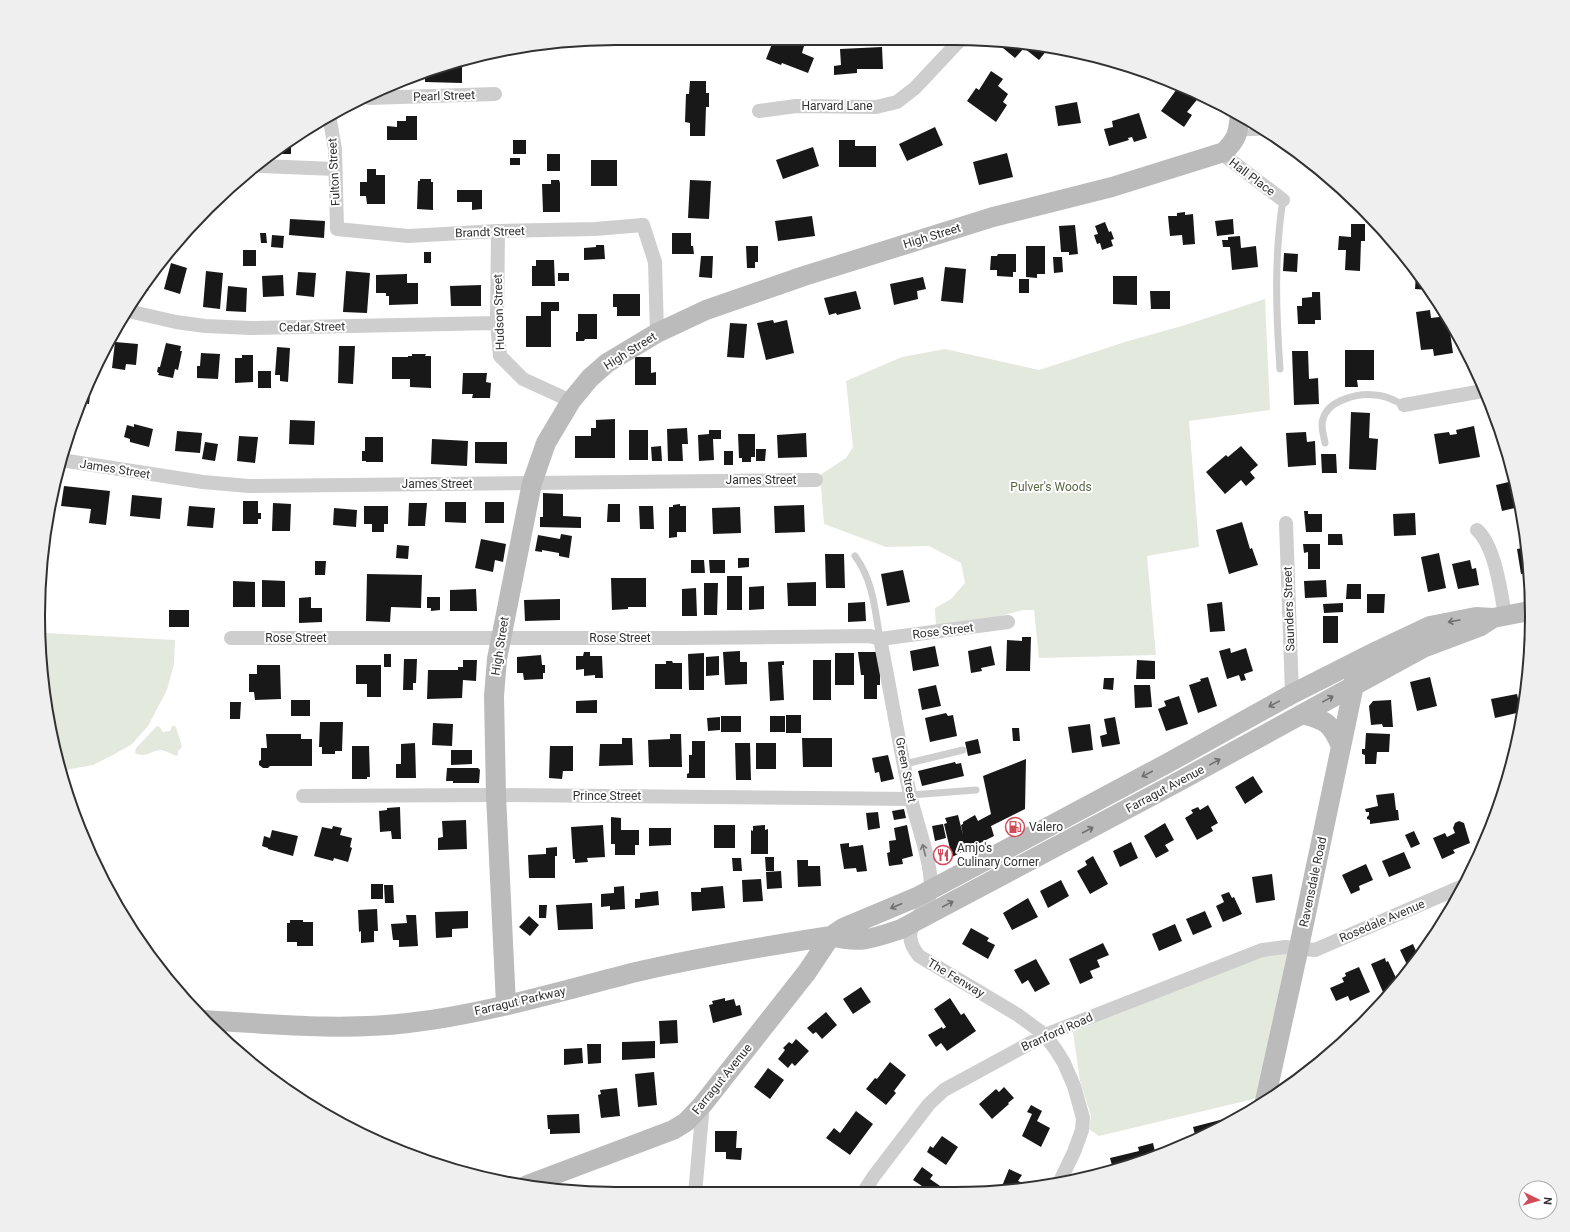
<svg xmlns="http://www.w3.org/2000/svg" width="1570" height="1232" viewBox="0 0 1570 1232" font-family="Roboto,sans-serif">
<rect width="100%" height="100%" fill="#fff"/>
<!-- green -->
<path fill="#e4e9de" d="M1265,299L1270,410L1189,421L1199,547L1147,556L1156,655L1039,658L1034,610H1023L979,622L936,627L935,608L951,599L965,583L961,563L929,546L886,547L824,524L820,475L846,458L853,447L846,381L902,357L945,349L1039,370L1128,341L1182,326Z
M46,633L175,640L174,664L167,690L148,726L132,744L113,755L93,765L60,771L58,766L41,638Z
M157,726L160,727L163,732L170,731L172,726H175L177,730L182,747L178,751V756C172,755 167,751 162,750C153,749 147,759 135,753L136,748Z
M1285,947H1299L1266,1096L1099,1136L1089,1129L1091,1116L1080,1081L1073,1032Z"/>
<!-- building -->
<path fill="#181818" d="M774,39H784L804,46L802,53L814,58L808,73L782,63L781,65L766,59Z
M1007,42L1013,44L1047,50L1039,60L1024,48L1015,58L1003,48Z
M882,47L883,69H857V73L834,75V66L841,65L840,49Z
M462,59V83L425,82V75Z
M991,71L1003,79L998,86L1008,94L1003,102L1007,105L996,122L967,101L976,88L979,90Z
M690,81H706V93H709V107H706L705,136H690V123L685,122L686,94H689Z
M1179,86L1200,96L1187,112L1192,115L1184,127L1161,111Z
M1077,102L1081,123L1058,126L1055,106Z
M1139,113L1147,138L1134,142L1132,137L1128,138L1129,140L1109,146L1104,129L1113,127L1112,121Z
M406,116H417V140H387V126L397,127V121H406Z
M935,127L943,145L907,161L899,144Z
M513,140H526V154H513Z
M839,140H855V146H876V167H839Z
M291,143V154H277L287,146Z
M813,147L819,166L783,179L776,160Z
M1007,153L1013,177L979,185L973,162Z
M547,154H560V171H547Z
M510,158H520V165H510Z
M591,160H617V186H591Z
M367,169H376V175H385V204H367L366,196H360V182H367Z
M420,179H431V182H433V210L417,209L418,181H420Z
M551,180H559L560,183V212H543L542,184H551Z
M690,180L711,181L709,219L688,218Z
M457,190H482V209L472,210V202H457Z
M1185,212V215L1193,214L1195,244L1183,245L1182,235L1170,236L1168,216H1177V213Z
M812,216L815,236L778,241L775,221Z
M290,219L325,221L324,238L289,235Z
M1233,219L1234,234L1217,236L1215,221Z
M1105,222L1109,232L1111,231L1114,239L1111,240L1113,246L1102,250L1100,243L1097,244L1094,235L1098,234L1095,226Z
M1351,224H1365V241H1361L1360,271L1345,270L1346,250H1338L1339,236L1351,237Z
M1075,225L1078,254L1069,255V252H1061L1059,226Z
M260,233H266L267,243H261Z
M672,233H691V246H693L694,254H672Z
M272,235L284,236L283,248L271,247Z
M1240,236L1241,248L1256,246L1258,267L1232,270L1230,247H1223L1222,240H1228V237Z
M596,245H604L605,259L584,260V248L596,247Z
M746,246H758V262H755V268H747Z
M1026,246H1045V274H1037V278L1026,277Z
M243,250H256V266H243Z
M424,252H431V263H424Z
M1284,253L1298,254L1297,272L1283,271Z
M998,254H1016V272H1013V277L997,276V270H990L991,256H997Z
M701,256H713L712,278L699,277Z
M1053,257H1062L1063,272L1054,273Z
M536,260H554L555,286H532V266H536Z
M171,263L187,268L180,294L164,289Z
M945,267L966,269L963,303L941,301Z
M206,271L223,273L220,309L203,307Z
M346,271L370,273L367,313L343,312Z
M298,272L316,273L314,297L296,295Z
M558,273H569V281H558Z
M407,274V283H418V304L389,305V296H386V293H376V275Z
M1416,274L1418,276L1428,290L1415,289Z
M283,275L284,296L263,297L262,276Z
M1113,276H1137V305L1113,304Z
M923,277L926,289L917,291L918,299L894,305L890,284Z
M1019,279H1029V293H1019Z
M150,282L148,291L144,290L149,284Z
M481,285V306H451L450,286Z
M228,286L247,288L246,312L226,311Z
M856,291L861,309L837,315L836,313L829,315L824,298Z
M1150,291H1170V309H1151Z
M1312,292H1320L1321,320H1315V324H1298L1297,306H1302V298L1312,297Z
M613,294H640V316H617V307H613Z
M541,302H559V311H551V347H526V316H541Z
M1430,310L1431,318L1447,316L1448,318L1453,353L1434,356L1433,349L1421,350L1416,312Z
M578,314H597V339H585L584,341H576V332H578Z
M773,320L774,323L787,320L794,353L766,360L757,323Z
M730,323L747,324L744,358L727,357Z
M115,342L138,344L136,365L126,364L125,370L112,368Z
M166,343L181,346L180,351H182L178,370L175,369L173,378L158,375L159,373L157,372L158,367H160Z
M339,346H355L353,384L338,383Z
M277,347L290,348L288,382L280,381V375H275Z
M1345,350H1374V380H1357L1358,387H1345Z
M1292,351H1308L1309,379L1318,378L1319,404L1294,405Z
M201,353L220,354L218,379L197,378V366H200Z
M412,354H426L425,356H431V388L410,387V379H392V357H408V356H412Z
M242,355H253V382L235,383V358H242Z
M635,357H651V373L656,372V385H635Z
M258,371H271V388H258Z
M463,373H487L486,382L491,383L490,398H472L473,394H462Z
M91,386L89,404L84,403Z
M1351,412L1370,413L1369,438L1378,439L1376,470L1349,469Z
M77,419L79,420L74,439L70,437Z
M615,419V458H575V436H591V428H596V420Z
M290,420L315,421L314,445L289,444Z
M134,424L153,429L149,447L130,442V439L124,437L127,425L134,427Z
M1474,426L1480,457L1439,464L1434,434L1449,432L1450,435L1457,434L1456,430Z
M687,428L688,444H682L683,461H668L667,429Z
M629,430H648V460H629Z
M709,430H721V439H713L714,460L699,461L698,435L709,434Z
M177,431L202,433L200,453L175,451Z
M1306,432L1307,442L1315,441L1316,465L1288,467L1286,433Z
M806,433L807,457L778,458L777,435Z
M738,434H755V457H751V462H742V458H739Z
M239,436L258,437L255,463L237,461Z
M365,437H383V462H366V461H362V451H365Z
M432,439L468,441L467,466L431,464Z
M205,442L218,444L215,461L202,459Z
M475,442H507V464L475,463Z
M661,446L662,461H652L651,447Z
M1241,446L1258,465L1250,472L1255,478L1246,486L1241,480L1225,494L1206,472L1226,455L1228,457Z
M756,449H766L765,461H756Z
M724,451H733V465H724Z
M1321,454H1336L1337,473H1322Z
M1513,481L1519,507L1502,511L1496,485Z
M64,486L110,491L106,525L89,523L91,509L61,506Z
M543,493L563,494V516L581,517V528L540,527V517H543Z
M132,495L162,498L160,519L130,516Z
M243,501H258V513H261V519H258V524H243Z
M445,502H466V523L445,522Z
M485,502H504V523H485Z
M273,503L291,504L290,531H272Z
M409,503H427L425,526H408Z
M608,504H620V522H607Z
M680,504V506H686V532H677V537L669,538V507H673V505Z
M804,505L805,532L775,533L774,506Z
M189,506L215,508L213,528L187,526Z
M364,506H388V524H384V532H372V524H364Z
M639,506H653L654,529H640Z
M740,507L741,533L713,534L712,508Z
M334,508L357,510L356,527L333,525Z
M1304,511H1308V514H1322V532H1306Z
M1415,513L1416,535L1394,536L1393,514Z
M1242,522L1250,549L1252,548L1258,565L1229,574L1216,530Z
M561,534L572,536L569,558L559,556V553L542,550V552L535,551L538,535L560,539Z
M1328,534H1342L1343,545H1328Z
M481,539L506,544L503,562L495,560L493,572L475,568Z
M1303,544H1320V569H1308V552L1304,553Z
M397,545L409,546L408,559L396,558Z
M1527,547L1528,573L1521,574L1517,549Z
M1439,553L1446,588L1428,592L1421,557Z
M825,554H844L845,588H826Z
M738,558H749V567L738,568Z
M691,560H704L705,573H691Z
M709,560H725V573H710Z
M1470,560L1472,569L1476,568L1479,585L1458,589L1452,564Z
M315,561H326L325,575H315Z
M903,570L910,602L887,606L881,574Z
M367,574L422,575L421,608L391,607L390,622L366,621Z
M727,576H742V610H727Z
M611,578H646V607H628V609L612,610Z
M262,580L285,581V607H262Z
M1326,580L1327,597L1305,598L1304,581Z
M233,581L255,582V607H233Z
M816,582V606H788L787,583Z
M704,583H718L717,615H704Z
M1347,584H1361V599H1346Z
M764,586V609L749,610V587Z
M696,588L697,616H682V589Z
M476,589L477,611H450V590Z
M1367,594H1385L1384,613H1367Z
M311,597V608H322V622L299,623V598Z
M427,597H440V610L431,611V608H427Z
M560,599V620L525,621L524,600Z
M865,602L866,621L848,622V603Z
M1222,602L1225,631L1210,632L1207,604Z
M1343,603V612L1324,613L1323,604Z
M169,610H189V627H169Z
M1323,616H1338V643H1323Z
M1022,637H1031L1030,671H1006L1007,640L1022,641Z
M935,646L939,666L913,671L910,651Z
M991,646L995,665L981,668L982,671L971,673L968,651Z
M1230,648L1231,653L1246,648L1253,671L1244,674L1246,680L1241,681L1239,675L1227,679L1219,651Z
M740,651V662H747V684L725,685L723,652Z
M584,652H590V656H602L603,678H595V675L584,676V669L576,670V656H583Z
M858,652H876L880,673V685H877V699H864V675H861Z
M704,653V690H689L688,654Z
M835,653H854V685H835Z
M384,654H391V667H384Z
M541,655L542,665H545V673H543V679L524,680L523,673H517V657Z
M719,656V675L706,676V657Z
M404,659H417L416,683H413V690H403Z
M463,660H477L476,681L463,680L462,698L427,699L428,670H458V667H463Z
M813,660H831V700H813Z
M1137,660L1155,661V679H1136Z
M666,661H672L673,663H682V689H655V664H666Z
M784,661V665H782L784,700L770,701L768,662Z
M257,665H280L281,699L255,700L254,692H249V674H257Z
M356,665H381V697H367V684H356Z
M1208,677L1217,706L1198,713L1189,685L1201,681L1200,679Z
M1430,677L1437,706L1417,711L1410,682Z
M1104,678H1114L1113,690L1103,689Z
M936,685L941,706L922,710L918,689Z
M1134,685H1150L1152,707L1135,708Z
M1517,694L1521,712L1495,718L1491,699Z
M1179,696L1188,724L1166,731L1158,709L1166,706L1164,701Z
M291,700H310V716H291Z
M597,700V713H576V701Z
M1391,700L1393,727H1383L1382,724L1371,725L1369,706L1373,701Z
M230,702H241L240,719H230Z
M946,713L948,716L953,715L957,736L930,742L925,718Z
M786,715H801V733H786Z
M721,716H741V732H721Z
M770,716H785V732H770Z
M720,717V730L708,731L707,718Z
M1115,717L1120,744L1102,747L1100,736L1107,734L1104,719Z
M320,722H343L342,751H335V754H322V747H319Z
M433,723L453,724L452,746L432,745Z
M1090,724L1093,750L1072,753L1068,727Z
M1012,728H1019L1020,741H1013Z
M1366,733L1390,734L1389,752H1377L1376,764H1365V755L1362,754V749H1365Z
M266,734H301V739H312V766H270L268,768H263L259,765V761L261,760V748H267Z
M670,734H681L682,767H649L648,740L670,739Z
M622,738H632L633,765L599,766L600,744H622Z
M802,738H832V767H803Z
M978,739L981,753L968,756L965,742Z
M692,741H705V778H687V774L689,773V755H692Z
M415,743L416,778H396V764H401V744Z
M735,743H750L751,780H736Z
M756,743H776V769H756Z
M352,746H369L370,777H367V779H352Z
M550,746H573V771H563L562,779L549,778Z
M451,750H472V764L451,765Z
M888,755L894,779L881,782L879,772L875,773L872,758Z
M1026,759L1025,809L991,826L994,836L952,857L944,824L947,823L945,818L958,815L963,835L961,825L963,824V822L975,815L978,821L991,814L983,776Z
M955,762L956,764L961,763L964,776L922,786L918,771Z
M447,768H478L480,770L479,783H453V781H446Z
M1253,776L1263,792L1245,804L1235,787Z
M1394,793L1396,810H1398L1399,820L1370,824V820L1367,819V817L1369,815V812H1366L1365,809L1378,806L1376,795Z
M1208,805L1218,823L1211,827L1213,831L1197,840L1185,818L1193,813L1191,810L1198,807L1200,810Z
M400,807L401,839H392L391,831L380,832L379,811L387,810V808Z
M904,809L906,818L894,820L892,811Z
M878,812L880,828L868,830L866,813Z
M611,817L621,818V830H639V845H635V855H615V844H611Z
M466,820L467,849L438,850V838L443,837L442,821Z
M1459,821L1464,823L1470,843L1453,850L1455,853L1442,859L1433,838L1445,833L1447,837L1455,833L1453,828L1455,823Z
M1165,823L1174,840L1165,845L1169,851L1156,858L1144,836Z
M943,824L946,838L935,841L932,826Z
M603,825L605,857L587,858L588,862L575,863V859H573L571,827Z
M714,825H735V848H714Z
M765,825V830L768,829V854H751V830L753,831V826Z
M907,825L913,856L902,859L903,864L889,866L887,853L890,852L889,841L896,840L894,828Z
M333,826L342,828L340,835L352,838L350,847L352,848L348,862L334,858L333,861L314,856L322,827L332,829Z
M649,828H671V845L649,846Z
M272,830L298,836L293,856L268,849V848L262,846L264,836L270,838Z
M1414,831L1420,844L1411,848L1405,835Z
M1131,842L1138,858L1120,867L1113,851Z
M849,843V847L863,845L867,871L857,872L856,868L844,869L840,844Z
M557,847V856H555V878H529L528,855L546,854V848Z
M1404,852L1411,868L1389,877L1382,861Z
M1093,856L1108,884L1090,894L1077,871L1087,865L1085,861Z
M765,857H774V871H766Z
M732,858H741L742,871H733Z
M797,860H808V866H820L821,886L798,887Z
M1366,864L1373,880L1359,886L1360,890L1351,894L1342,875Z
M781,871L782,888L767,889L766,872Z
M1272,874L1275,900L1256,903L1252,877Z
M761,879L763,901L743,902L742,880Z
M1061,880L1069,896L1048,908L1040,891Z
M371,884H383V899H371Z
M384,885H393L394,903H385Z
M624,886L625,909L610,910V906L601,907V894L614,893V887Z
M723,886L725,908L692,911L691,892H701V888Z
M658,891L659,905L635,908V899H640V893Z
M1229,892L1232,898L1234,897L1242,914L1223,922L1216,906L1224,902L1221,895Z
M1028,898L1038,917L1012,930L1003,913Z
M592,903L593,929L558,930L556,905Z
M539,905H547L546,918H539Z
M377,909L378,931H374V942L361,943V931L359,932L358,910Z
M468,911V928L452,929V937L436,938L435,912Z
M1205,911L1212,927L1193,935L1186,919Z
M406,915H416L418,946L399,947V940H393L391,924L407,923Z
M529,916L539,925L530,936L519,927Z
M290,920H303V922H313V946H297V942H287V923H290Z
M1175,924L1182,941L1159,951L1152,934Z
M971,928L989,938L987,941L995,945L988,959L962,944Z
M1103,943L1109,955L1097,960L1100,967L1090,971L1093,978L1080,984L1069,959Z
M1413,944L1419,958L1410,971L1400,950Z
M1385,958L1386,962L1388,961L1398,982L1394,984L1395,986L1385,997L1371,964Z
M1036,959L1050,984L1035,992L1028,980L1022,984L1014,970Z
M1359,967L1370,992L1350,1001L1348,996L1336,1001L1330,988L1344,982L1342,978L1346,976L1345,973Z
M861,987L871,1002L853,1014L843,999Z
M725,998V1001L734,999L736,1006L740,1005L742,1015L713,1023L709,1005L713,1004L712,1001Z
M950,998L961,1015L964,1013L976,1031L947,1051L941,1043L936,1047L928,1035L942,1027L943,1029L946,1027L934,1009Z
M826,1012L837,1025L822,1039L816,1032L813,1034L807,1028Z
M677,1020L678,1043L660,1044L659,1021Z
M796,1039L809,1051L795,1066L792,1063L788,1068L778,1059L785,1050L783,1048L789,1042L792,1044Z
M655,1041V1058L622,1060V1042Z
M587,1044H601V1063L588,1064Z
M582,1048L583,1063L564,1065V1049Z
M890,1062L906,1075L894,1091L896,1093L886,1105L866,1089L875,1078L877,1079Z
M768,1068L784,1080L770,1099L754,1087Z
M654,1072L657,1105L638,1107L635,1074Z
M1004,1087L1014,1098L1008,1103L1009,1104L992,1119L979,1104L996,1089L999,1092Z
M617,1088L620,1116L601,1118L598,1095L601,1094L600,1090Z
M1031,1105L1042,1111L1037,1121L1050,1128L1041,1147L1022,1136L1032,1114L1027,1112Z
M856,1111L873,1124L850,1155L826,1138L834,1128L840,1133Z
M579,1114L580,1133L550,1134V1129H548L547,1115Z
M1224,1119L1225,1125L1196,1138L1193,1127Z
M715,1131H737L736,1148H742L741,1160L726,1159V1152H715Z
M942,1136L958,1147L946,1165L927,1152L930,1146L933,1148Z
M1153,1143L1156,1156L1140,1163L1113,1169L1110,1158L1139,1151L1138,1147Z
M922,1167L933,1175L930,1179L943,1188L940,1193H918L922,1186L913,1180Z
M1009,1169L1022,1175L1018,1181L1023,1183L1021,1187L1000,1191Z
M648,1191L665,1193V1194H648Z"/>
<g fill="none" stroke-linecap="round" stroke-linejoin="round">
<!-- lane -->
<path stroke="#cecece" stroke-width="7" d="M1238,133L1267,132
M1280,369C1276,313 1274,256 1283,200
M1325,443C1324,436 1320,426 1323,419C1328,400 1358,393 1375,395C1386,395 1395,401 1404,405
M855,556C873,580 875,610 880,639
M905,764L963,750
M911,795L976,790"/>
<!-- street -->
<path stroke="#cecece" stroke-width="14" d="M369,98L495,94
M759,111L796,106L876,107L897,102L915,88L961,39
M329,115L335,149L337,229L408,236L498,231L595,229L643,225L655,262L657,333
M1221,153L1283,200
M261,166L335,169
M498,231L497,323L500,356L523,379L571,401
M128,311L176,322L205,326L251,328L497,323
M1404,405L1483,391
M61,460L203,482L249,486L816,480
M1286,523L1292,694
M1477,530C1495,546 1501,592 1505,616
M231,638H682L870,636L880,639L1008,622
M880,639C891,692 899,746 911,799C918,827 931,860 931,888C930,914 894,926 919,956L1018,1015L1045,1035L1056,1050L1064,1063L1074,1086L1083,1118L1082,1130L1074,1152L1061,1179
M303,796L496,795L911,799
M863,1193L874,1176L929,1104L944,1090L1045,1035L1262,950L1285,947L1315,950L1463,886
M695,1194L703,1104"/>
<!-- secondary -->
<path stroke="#bbb" stroke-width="20" d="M1302,714C1326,720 1331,723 1341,746
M506,1005L496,795L494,696L497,659L532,483L546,443L571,401L590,378L607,363L657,333L706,310L804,276L993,217L1112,187L1224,152C1238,138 1238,133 1240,114
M203,1020C272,1024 340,1031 408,1023C486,1014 561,991 636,972C701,957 766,946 831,936C861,944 874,938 901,929L1176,783L1423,648L1479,627L1493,618
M1265,1101L1299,947L1354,685V676
M527,1185L673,1130L686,1122L703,1104L807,972L831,936L843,928L917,897L1166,764L1292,694L1377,651L1430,626L1476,617L1493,618L1529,611"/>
</g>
<!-- one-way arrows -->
<defs><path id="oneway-shaft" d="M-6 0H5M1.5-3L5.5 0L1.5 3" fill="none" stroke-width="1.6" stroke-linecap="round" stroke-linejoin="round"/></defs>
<g stroke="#6f6f6f">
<use href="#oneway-shaft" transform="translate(1454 621) rotate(170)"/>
<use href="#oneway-shaft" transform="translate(1328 699) rotate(-29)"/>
<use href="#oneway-shaft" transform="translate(1274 704) rotate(151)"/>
<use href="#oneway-shaft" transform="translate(1215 762) rotate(-29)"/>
<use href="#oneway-shaft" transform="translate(1147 774) rotate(152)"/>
<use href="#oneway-shaft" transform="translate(1088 830) rotate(-28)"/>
<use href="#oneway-shaft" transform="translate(948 904) rotate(-28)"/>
<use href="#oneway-shaft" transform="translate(896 906) rotate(157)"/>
</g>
<use stroke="#787878" href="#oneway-shaft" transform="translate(924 850) rotate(-104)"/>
<!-- icons -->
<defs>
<g id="fuel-ring" transform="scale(1)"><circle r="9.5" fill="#fff" stroke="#d14a58" stroke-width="1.5"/><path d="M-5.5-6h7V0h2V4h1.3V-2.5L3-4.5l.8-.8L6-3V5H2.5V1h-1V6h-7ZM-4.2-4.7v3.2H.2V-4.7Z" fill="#d14a58"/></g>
<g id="restaurant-ring" transform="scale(1)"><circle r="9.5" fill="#fff" stroke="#d14a58" stroke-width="1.5"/><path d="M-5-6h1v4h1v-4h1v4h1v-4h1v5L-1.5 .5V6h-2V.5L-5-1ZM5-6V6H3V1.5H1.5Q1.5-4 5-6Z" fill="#d14a58"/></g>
</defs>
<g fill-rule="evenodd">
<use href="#fuel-ring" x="1015" y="827"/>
<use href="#restaurant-ring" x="943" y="855"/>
</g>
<g text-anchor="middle" stroke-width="4" stroke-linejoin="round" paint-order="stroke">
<!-- street labels -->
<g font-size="12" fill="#313131" stroke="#fff">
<text transform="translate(444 96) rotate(-2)" y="4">Pearl Street</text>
<text x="837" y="110">Harvard Lane</text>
<text transform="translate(334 172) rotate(-93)" y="4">Fulton Street</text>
<text transform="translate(1252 177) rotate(37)" y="4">Hall Place</text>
<text transform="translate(490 232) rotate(-2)" y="4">Brandt Street</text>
<text transform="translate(932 236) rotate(-17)" y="4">High Street</text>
<text transform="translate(499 312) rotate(-92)" y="4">Hudson Street</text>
<text transform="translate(312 327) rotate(-1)" y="4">Cedar Street</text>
<text transform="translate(630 351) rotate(-32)" y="4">High Street</text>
<text transform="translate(115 469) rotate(9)" y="4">James Street</text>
<text x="761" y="484">James Street</text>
<text x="437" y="488">James Street</text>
<text transform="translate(1289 609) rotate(-92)" y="4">Saunders Street</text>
<text transform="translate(943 631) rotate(-7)" y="4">Rose Street</text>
<text x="296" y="642">Rose Street</text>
<text x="620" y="642">Rose Street</text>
<text transform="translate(500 646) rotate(-81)" y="4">High Street</text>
<text transform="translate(906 770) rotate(79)" y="4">Green Street</text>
<text transform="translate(1165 789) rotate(-28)" y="4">Farragut Avenue</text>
<text x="607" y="800">Prince Street</text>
<text transform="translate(1313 882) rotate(-78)" y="4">Ravensdale Road</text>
<text transform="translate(1382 921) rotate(-23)" y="4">Rosedale Avenue</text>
<text transform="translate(956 978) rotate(31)" y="4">The Fenway</text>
<text transform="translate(520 1001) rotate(-13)" y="4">Farragut Parkway</text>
<text transform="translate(1057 1032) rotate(-24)" y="4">Branford Road</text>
<text transform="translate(722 1079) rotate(-51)" y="4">Farragut Avenue</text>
</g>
<!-- park labels -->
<g font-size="12" fill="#556843" stroke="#fff">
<text x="1051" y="491">Pulver's Woods</text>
</g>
<!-- poi labels -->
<g font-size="12" fill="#313131" stroke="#fff" text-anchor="start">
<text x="1029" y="831">Valero</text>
<text x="957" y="852">Amjo's<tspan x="957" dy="14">Culinary Corner</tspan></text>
</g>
</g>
<!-- crop -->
<path d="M0 0H1570V1232H0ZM616 45H954A571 571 0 0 1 1525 616V616A571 571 0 0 1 954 1187H616A571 571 0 0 1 45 616V616A571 571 0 0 1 616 45Z" fill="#efefef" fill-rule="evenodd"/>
<path fill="none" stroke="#313131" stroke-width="2" d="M616 45H954A571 571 0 0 1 1525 616V616A571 571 0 0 1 954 1187H616A571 571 0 0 1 45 616V616A571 571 0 0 1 616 45Z"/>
<!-- north arrow -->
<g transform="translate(1538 1200) rotate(95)"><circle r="19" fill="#ffffff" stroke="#adadad"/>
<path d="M0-3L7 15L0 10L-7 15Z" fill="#d14a58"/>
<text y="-6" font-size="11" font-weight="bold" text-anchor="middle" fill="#313131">N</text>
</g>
</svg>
